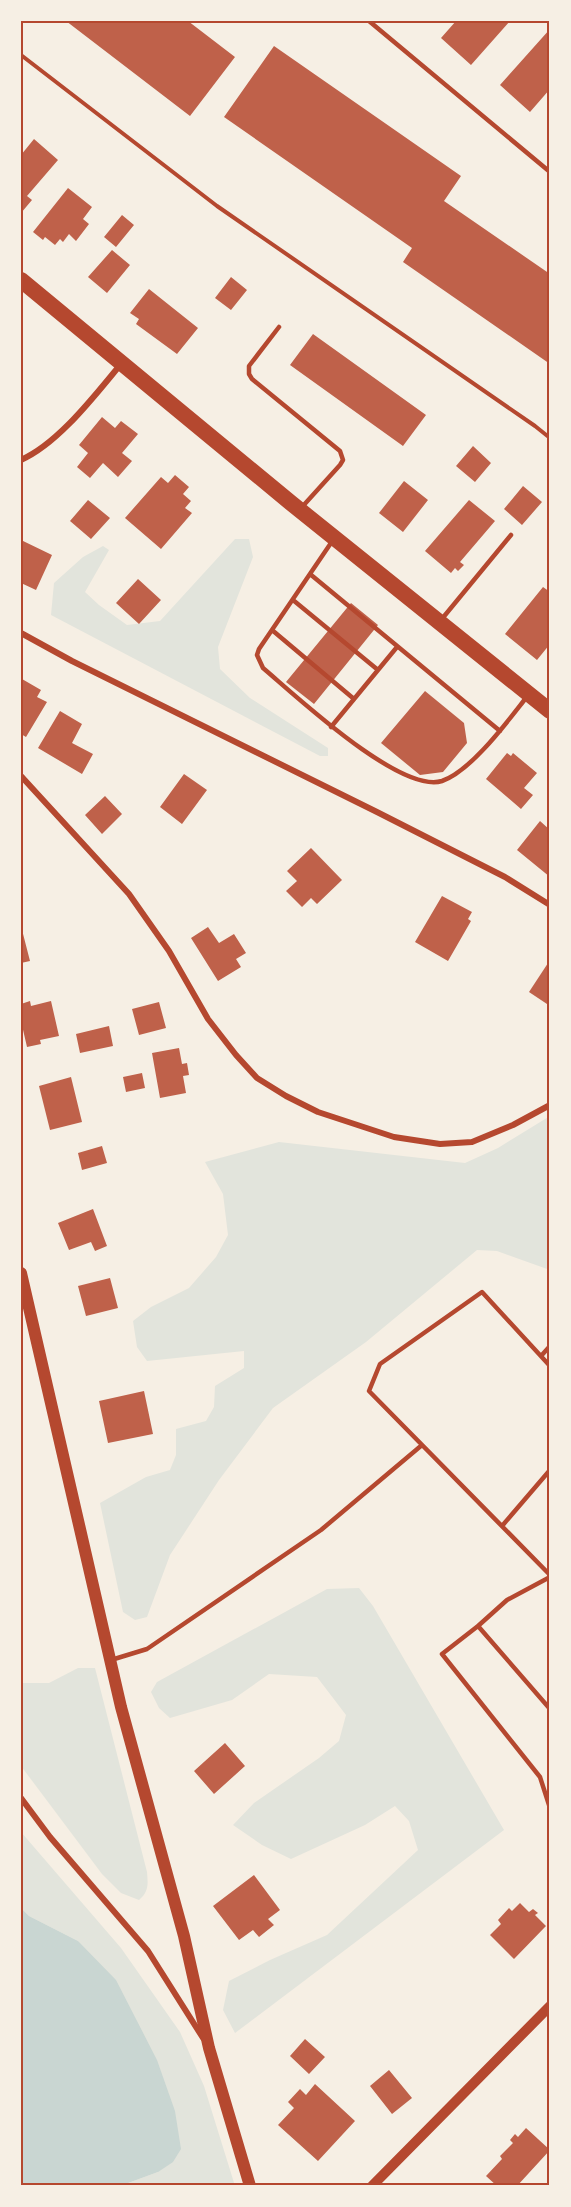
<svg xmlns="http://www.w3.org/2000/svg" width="571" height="2207" viewBox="0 0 571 2207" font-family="'Roboto Condensed',sans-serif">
<rect width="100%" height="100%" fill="#f6efe4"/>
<!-- green -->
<path fill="#e2e4dc" d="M235,539H249L253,557L218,647L220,669L250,698L328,748V756H320L51,615L54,583L83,557L103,546L109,550L85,592L99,605L127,625L160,621Z
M550,1116V1270L497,1251L477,1250L366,1342L273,1408L219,1480L170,1555L147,1617L135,1620L123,1612L100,1503L146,1477L170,1470L176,1455V1429L206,1421L214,1407L215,1386L244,1368V1351L147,1361L137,1347L133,1321L151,1307L189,1288L216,1257L228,1235L223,1194L205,1162L279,1142L465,1163L498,1148Z
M359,1588L373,1606L504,1830L235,2033L223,2010L229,1981L270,1960L327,1935L418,1850L409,1821L395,1806L365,1825L291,1859L262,1845L233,1825L254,1803L319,1758L339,1741L346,1715L317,1677L269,1674L232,1700L170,1718L159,1708L151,1692L157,1682L327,1589Z
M78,1668H95L147,1872C148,1884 149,1892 139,1900L121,1893L102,1874L21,1766V1683H49Z
M21,1832L121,1948L180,2032L204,2086L235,2186H120L158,2172L78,1941L29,1916L21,1908Z"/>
<!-- water -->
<path fill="#c9d6d2" d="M21,1908L29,1916L78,1941L116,1980L157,2060L175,2111L181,2149L173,2162L158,2172L120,2186H21Z"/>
<!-- building -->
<path fill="#bf614a" d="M66,21H188L235,57L190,116Z
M456,21H510L471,65L441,38Z
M550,29V89L530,112L500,85Z
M274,46L461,176L444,201L550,274V364L403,262L412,248L224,117Z
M34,139L58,160L27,196L32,200L21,213V155Z
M68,188L92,207L83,219L89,224L76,241L69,234L63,242L60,239L55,245L45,237L43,240L33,232Z
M122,215L134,225L116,247L104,237Z
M112,250L130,265L107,293L88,277Z
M231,277L247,290L231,310L215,298Z
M149,289L198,328L177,354L136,324L139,319L130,313Z
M313,334L426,415L403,446L290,365Z
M102,417L115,428L121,421L138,434L122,453L132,461L118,477L103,463L90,478L77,467L88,453L79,445Z
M473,446L491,463L475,482L456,466Z
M175,475L189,487L183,494L191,501L185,508L192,513L161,549L125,518L161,477L168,483Z
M404,481L428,500L403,532L379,513Z
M523,486L542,502L522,525L504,509Z
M88,500L110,518L91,539L70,521Z
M469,500L495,521L460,562L464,565L458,571L455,568L451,573L425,551Z
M21,540L52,555L36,590L21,583Z
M138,579L161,600L139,624L116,603Z
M543,587L550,592V644L537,660L505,634Z
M351,603L378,625L314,704L286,682Z
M22,679L41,690L37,697L47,702L26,737L21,734Z
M425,691L464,723L467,743L443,772L420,775L381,743Z
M60,711L82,724L72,743L93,754L82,774L38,748Z
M507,753L511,756L513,753L537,773L524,788L533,795L521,809L486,779Z
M184,774L207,790L182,824L160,807Z
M105,796L122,814L102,834L85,815Z
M540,821L550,830V877L517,850Z
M311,848L342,880L317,904L311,898L302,907L286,891L297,881L287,871Z
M442,896L472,912L468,919L471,921L448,961L415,942Z
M21,926L30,961L21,963Z
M208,927L219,943L234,934L246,953L236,959L241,967L218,981L191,938Z
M550,960V1006L529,992Z
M30,1001L31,1006L51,1001L59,1036L40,1040L41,1044L27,1047L21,1021V1004Z
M159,1002L166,1028L139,1035L132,1009Z
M109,1026L113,1046L80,1053L76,1034Z
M179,1048L182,1064L187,1063L189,1075L183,1076L186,1093L160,1098L152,1053Z
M142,1073L145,1088L126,1092L123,1077Z
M71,1077L82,1122L50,1130L39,1086Z
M102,1146L107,1163L82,1170L78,1153Z
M93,1209L107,1246L95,1251L91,1242L69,1250L58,1223Z
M110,1278L118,1308L86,1316L78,1286Z
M144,1391L153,1434L108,1443L99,1401Z
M225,1743L245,1766L214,1794L194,1771Z
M254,1875L280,1910L268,1919L274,1925L259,1937L253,1930L239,1940L213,1906Z
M520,1903L529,1912L533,1909L538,1913L535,1915L546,1926L514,1959L490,1935L501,1924L498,1920L509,1908L512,1911Z
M305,2039L325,2057L309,2074L290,2056Z
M389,2070L412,2098L392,2114L370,2086Z
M315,2084L355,2121L318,2161L278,2125L294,2108L288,2102L300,2089L306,2095Z
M526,2128L550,2150L517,2186H497L486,2176L502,2159L500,2156L513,2143L510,2140L515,2134L518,2137Z"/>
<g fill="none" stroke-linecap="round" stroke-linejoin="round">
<!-- path -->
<path stroke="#b5482f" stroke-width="4" d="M21,55L217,206L535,426L550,438"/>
<!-- service -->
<path stroke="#b5482f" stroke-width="4.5" d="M369,21L550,172
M279,327L249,366V374L252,379L340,451L343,460L340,465L302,507
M333,540L259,649L257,655L263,668C295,695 400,794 442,781C471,771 507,722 526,698
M310,574L500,731
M293,600L378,670
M441,620L511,535
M272,630L354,699
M331,727L397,647
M541,1356L550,1346
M550,1366L482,1292L380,1364L369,1391L550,1575
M502,1526L550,1470
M478,1626L507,1600L550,1577
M111,1660L147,1649L321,1530L422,1445
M550,1709L478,1626L442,1654L540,1777L550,1808"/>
<!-- minor -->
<path stroke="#b5482f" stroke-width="6" d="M21,460C59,443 95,395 121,364
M21,633L72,661L377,812L505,877L550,905
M21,776L129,894L169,951L208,1019L236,1055L257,1078L286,1096L318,1112L394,1137L440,1144L472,1142L513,1125L550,1105
M21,1798L50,1837L148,1951L203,2038"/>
<!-- tertiary -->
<path stroke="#b5482f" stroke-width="10" d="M372,2186L550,2006"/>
<!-- secondary -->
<path stroke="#b5482f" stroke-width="12" d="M21,1273L121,1707L184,1936L209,2048L250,2186"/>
<!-- trunk -->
<path stroke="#b5482f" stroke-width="16" d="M21,280L291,503L550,711"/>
</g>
<!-- border -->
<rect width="571" height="2207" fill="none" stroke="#f6efe4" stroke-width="45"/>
<rect x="22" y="22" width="526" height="2162" fill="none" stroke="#b5482f" stroke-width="2"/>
</svg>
